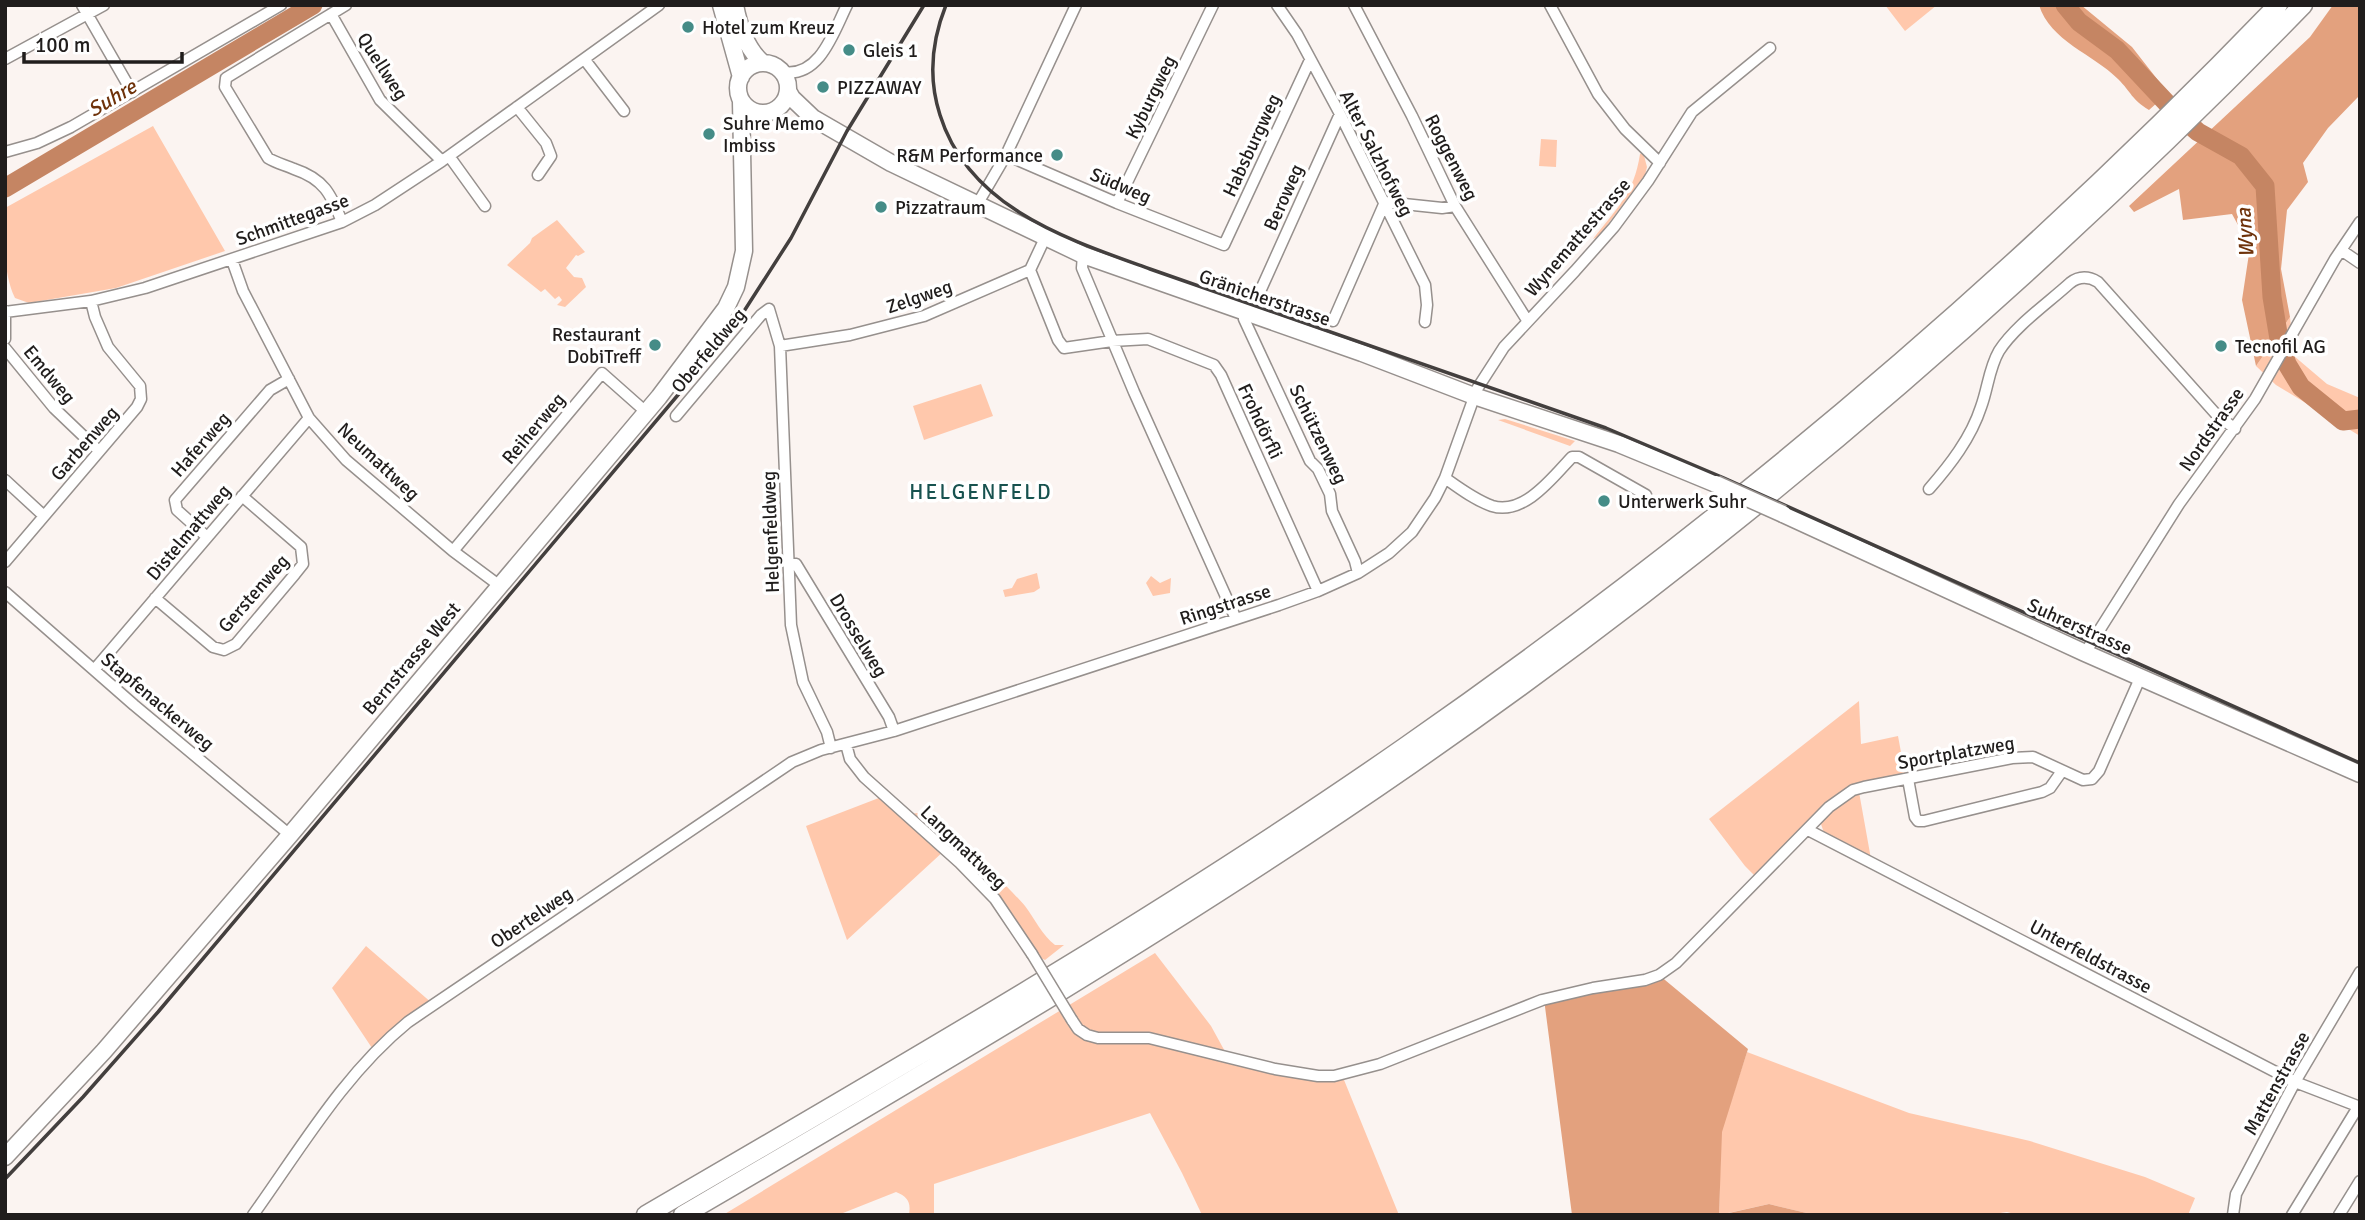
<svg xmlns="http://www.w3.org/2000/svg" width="2365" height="1220" viewBox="0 0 2365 1220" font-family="Signika,sans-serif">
<rect width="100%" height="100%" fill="#fbf4f1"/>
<!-- green -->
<path fill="#ffc8ac" d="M1885,5H1937L1905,31Z
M153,126L225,251L116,288L29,303L15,298C2,271 5,237 5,208Z
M1541,139L1557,140L1556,167L1539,166Z
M1643,152L1647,167L1645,175L1599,236L1593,239C1616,209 1634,194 1640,154Z
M557,220L585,252L578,256L576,255L566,268L574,277L582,278L586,287L565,307L557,305L562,300L559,296L555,299L545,289L541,292L507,265L530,243L532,238Z
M2290,317L2294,356L2327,384L2360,398V436L2276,385L2256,366Z
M981,384L993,416L924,440L913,406Z
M1505,419L1575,441L1570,446L1498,420Z
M1037,573L1040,588L1034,592L1005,597L1003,590L1012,588L1017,579Z
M1151,576L1160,583L1171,578L1170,593L1153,596L1146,583Z
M1859,701L1861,744L1898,736L1905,774L1857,785L1759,880L1745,866L1709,819Z
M1859,792L1871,859L1824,833L1821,824C1829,809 1843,798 1859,792Z
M884,796L908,817C911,815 914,813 918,813C935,814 1012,890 1025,906C1035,919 1042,935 1055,945H1064L1045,960L1032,954L1013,923L945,850L847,940L806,826Z
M366,946L433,1004L374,1051L332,988Z
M1155,953L1211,1026L1228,1057L1342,1075L1399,1215H1202L1182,1173L1150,1113L934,1184V1215H909C911,1202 908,1197 896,1192L838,1215H723Z
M1747,1052L1909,1113L2030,1141L2145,1177L2195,1198L2188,1215H2018L2007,1212L1987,1215H1815L1769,1204L1719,1215L1721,1132Z"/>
<!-- forest -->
<path fill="#e3a17e" d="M2039,5H2081L2132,47L2168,93L2149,110C2131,99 2132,93 2118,79C2093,54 2050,41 2039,5Z
M2333,5H2360V95L2328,128L2303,163L2308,182L2287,210L2281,269L2290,317L2256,366L2242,300L2250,247L2232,214L2183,220L2179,189L2134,212L2129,206L2310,37Z
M1659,975L1748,1049L1722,1132L1719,1215H1572L1544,999Z
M1769,1204L1815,1215H1720Z"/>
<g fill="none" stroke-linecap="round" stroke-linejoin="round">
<!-- river -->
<path stroke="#c58563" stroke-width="19" d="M2065,5L2079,22L2117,50L2176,113L2198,132L2241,156L2265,186L2272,297L2279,339L2287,364L2301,387L2343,421L2360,419
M5,188L313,5"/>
<!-- minor casing -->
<g stroke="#96908d" stroke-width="13">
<path id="minor" d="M82,5L132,92
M1277,5L1297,34L1340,114L1425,285L1427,305L1425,322
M1354,5L1412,116L1455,206L1527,320
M1550,5L1598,94L1625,129L1660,163
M331,14L380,100L442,161
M5,59L104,5
M585,60L624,111
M783,72C820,78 834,31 847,5
M517,107L546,143L551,156L538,175
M5,152L37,143L71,127L281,5
M1006,155L1117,203L1224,245L1310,60
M449,156L485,206
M1385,202L1442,208L1455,206
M978,203L1006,155L1076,5
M1117,203L1213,5
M342,222C331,194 324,179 294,169C285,165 276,163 268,158L225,87L226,78L346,5
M2341,250L2360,263
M1083,255L1082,268L1134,392L1236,619
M232,260L243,291L309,418L346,460L453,551L500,586
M1030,270L1058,340L1064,348L1112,341L1148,339L1214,365L1221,375L1318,591
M1258,296L1340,114
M5,311V339
M5,312L91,301L145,288L342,222L375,205L442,161L659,5
M1245,312L1244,319L1310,461L1318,469L1330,494L1332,511L1355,561L1358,573
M1333,321L1385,202
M780,346L850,335L924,316L1030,270L1045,238
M5,348L54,408L99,451
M676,416L761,315L769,309L780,346L791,625L803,682L827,732L831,748
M1445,478C1459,488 1475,500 1492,506C1524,516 1553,477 1572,457H1579L1646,495
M5,480L44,516
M1929,489C1950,465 1971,438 1981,407C1988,388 1989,368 1999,351C2015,326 2048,303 2070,283C2079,276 2088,276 2098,282L2215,413L2235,429
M207,537L177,510L175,500L270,390L289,379
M453,551L602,373L646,412
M5,562L137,407L141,399L140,386L108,347L95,317L91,301
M789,563L796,564L889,717L894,731
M5,592L134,705L290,835
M155,598L213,647L224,650L236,644L295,574L303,564L301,547L242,496
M2085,653L2179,504L2255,399L2335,259L2360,222
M94,670L309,418
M846,744L850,759L864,777L960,863L995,899L1032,954
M1908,779L1915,817L1918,821H1924L2042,792L2050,788L2062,771
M1808,830L2295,1082L2360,1107
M1072,1020L1078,1029L1087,1035L1098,1038H1149L1275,1069L1318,1076H1334L1380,1064L1542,1000L1593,988L1645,980L1659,975L1676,963L1829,807L1853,790L1864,787L2012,758L2033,757L2083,780L2092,779L2099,771L2141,676
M253,1215C301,1148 344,1074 408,1022L792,762L821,750L894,731L1279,605L1318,591L1358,573L1389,553L1412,532L1435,498L1445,478L1477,389L1504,347L1575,271L1614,227L1648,181L1692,112L1770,48
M2233,1215L2236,1194L2295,1082L2360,972
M2292,1215L2358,1107
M2339,1215L2360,1181"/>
</g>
<!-- primary casing -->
<g stroke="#96908d" stroke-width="19">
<path id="primary" d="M721,5L741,77
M735,5C739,26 746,49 763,63
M738 88a25 25 0 1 1 50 0a25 25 0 1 1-50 0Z
M788,91L792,98L813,118L891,163L1083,255L1362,353L1474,396L1619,444L1716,484
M1783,514L2085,653L2360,774
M5,1157L104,1051L290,835L659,397L726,308L736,287L744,251L741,101"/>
</g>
<!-- motorway casing -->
<g stroke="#96908d" stroke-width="21">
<path id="motorway" d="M646,1215C903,1065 1161,917 1405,747C1718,529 2013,280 2278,5
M683,1215C929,1071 1176,927 1411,764C1733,541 2030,285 2303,5"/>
</g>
<!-- minor -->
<use href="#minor" stroke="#fff" stroke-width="10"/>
<!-- primary -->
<use href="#primary" stroke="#fff" stroke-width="16"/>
<!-- motorway -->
<use href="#motorway" stroke="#fff" stroke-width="18"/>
<!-- rail -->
<path stroke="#433f3e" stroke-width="3.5" d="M946,5C932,40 928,78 940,115C969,208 1067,239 1150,269L1606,428L1724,478L2360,763
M5,1179L83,1097L158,1012L715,351L739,319L791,238L847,131L924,5"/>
<!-- minor-bridge casing -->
<g stroke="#96908d" stroke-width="13" stroke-linecap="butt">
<path id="minor-bridge" d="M1032,954L1072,1020"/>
</g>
<!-- primary-bridge casing -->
<g stroke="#96908d" stroke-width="19" stroke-linecap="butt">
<path id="primary-bridge" d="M1716,484L1783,514"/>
</g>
<!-- minor-bridge -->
<use href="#minor-bridge" stroke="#fff" stroke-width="10"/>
<!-- primary-bridge -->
<use href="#primary-bridge" stroke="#fff" stroke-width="16"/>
</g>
<!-- markers -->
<g fill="#458c87" stroke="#fff" stroke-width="2.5">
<circle cx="688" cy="27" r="7"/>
<circle cx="849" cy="50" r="7"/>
<circle cx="823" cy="87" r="7"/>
<circle cx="709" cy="134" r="7"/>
<circle cx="1057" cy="155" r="7"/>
<circle cx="881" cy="207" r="7"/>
<circle cx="655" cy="345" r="7"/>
<circle cx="2221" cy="346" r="7"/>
<circle cx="1604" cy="501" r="7"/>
</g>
<g text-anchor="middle" stroke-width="7" stroke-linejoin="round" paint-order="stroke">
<!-- poi labels -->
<g font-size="19" fill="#201d1c" stroke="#fff" text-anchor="start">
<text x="702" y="34">Hotel zum Kreuz</text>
<text x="863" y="57">Gleis 1</text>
<text x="837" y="94">PIZZAWAY</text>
<text x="723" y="130">Suhre Memo<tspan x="723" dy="22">Imbiss</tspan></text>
<text x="1043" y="162" text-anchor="end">R&amp;M Performance</text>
<text x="895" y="214">Pizzatraum</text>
<text x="641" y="341" text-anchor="end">Restaurant<tspan x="641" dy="22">DobiTreff</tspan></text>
<text x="2235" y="353">Tecnofil AG</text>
<text x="1618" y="508">Unterwerk Suhr</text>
</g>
<!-- street labels -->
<g font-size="19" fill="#201d1c" stroke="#fff">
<text transform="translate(383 66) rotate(57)" y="7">Quellweg</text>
<text transform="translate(1150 97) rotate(-64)" y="7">Kyburgweg</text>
<text transform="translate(1251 145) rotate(-65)" y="7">Habsburgweg</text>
<text transform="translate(1377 153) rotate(63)" y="7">Alter Salzhofweg</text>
<text transform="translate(1452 157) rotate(63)" y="7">Roggenweg</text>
<text transform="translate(1121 185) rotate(23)" y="7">Südweg</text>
<text transform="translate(1283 197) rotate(-66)" y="7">Beroweg</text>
<text transform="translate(292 219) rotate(-20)" y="7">Schmittegasse</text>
<text transform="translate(1577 237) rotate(-49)" y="7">Wynemattestrasse</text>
<text transform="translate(919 296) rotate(-19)" y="7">Zelgweg</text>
<text transform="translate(1265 297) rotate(19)" y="7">Gränicherstrasse</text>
<text transform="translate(708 350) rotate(-50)" y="7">Oberfeldweg</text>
<text transform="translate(50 374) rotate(50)" y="7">Emdweg</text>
<text transform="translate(1261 421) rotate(65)" y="7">Frohdörfli</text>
<text transform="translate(533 428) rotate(-50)" y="7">Reiherweg</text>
<text transform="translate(2211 429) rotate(-55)" y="7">Nordstrasse</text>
<text transform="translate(1319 434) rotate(64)" y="7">Schützenweg</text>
<text transform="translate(84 443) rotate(-49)" y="7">Garbenweg</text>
<text transform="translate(200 444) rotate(-49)" y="7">Haferweg</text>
<text transform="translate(379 461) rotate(43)" y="7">Neumattweg</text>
<text transform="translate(188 532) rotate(-50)" y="7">Distelmattweg</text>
<text transform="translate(770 532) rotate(-92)" y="7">Helgenfeldweg</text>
<text transform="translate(253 593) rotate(-49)" y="7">Gerstenweg</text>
<text transform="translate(1225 604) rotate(-18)" y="7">Ringstrasse</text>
<text transform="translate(2080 626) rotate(24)" y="7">Suhrerstrasse</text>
<text transform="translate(859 635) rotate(59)" y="7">Drosselweg</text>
<text transform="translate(411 658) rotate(-50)" y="7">Bernstrasse West</text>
<text transform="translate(158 701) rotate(40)" y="7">Stapfenackerweg</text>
<text transform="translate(1956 752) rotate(-10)" y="7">Sportplatzweg</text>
<text transform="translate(964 847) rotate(44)" y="7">Langmattweg</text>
<text transform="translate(531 917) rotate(-34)" y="7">Obertelweg</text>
<text transform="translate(2091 956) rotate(28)" y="7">Unterfeldstrasse</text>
<text transform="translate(2276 1083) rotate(-61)" y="7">Mattenstrasse</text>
</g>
<!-- water labels -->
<g font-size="21" font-style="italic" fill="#6e320a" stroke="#fff">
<text transform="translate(112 98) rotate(-31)" y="7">Suhre</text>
<text transform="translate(2245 233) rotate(-94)" y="7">Wyna</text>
</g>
<!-- neighbourhood labels -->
<g font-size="21" letter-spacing="2" fill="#17524f" stroke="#fff">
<text x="981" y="499">HELGENFELD</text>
</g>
</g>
<!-- border -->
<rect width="2365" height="1220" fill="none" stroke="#201d1c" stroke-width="14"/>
<!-- scale -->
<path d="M24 52v10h158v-10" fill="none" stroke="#201d1c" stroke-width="3.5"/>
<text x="35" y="52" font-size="21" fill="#201d1c" stroke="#ffffff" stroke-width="5" paint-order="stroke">100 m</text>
</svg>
